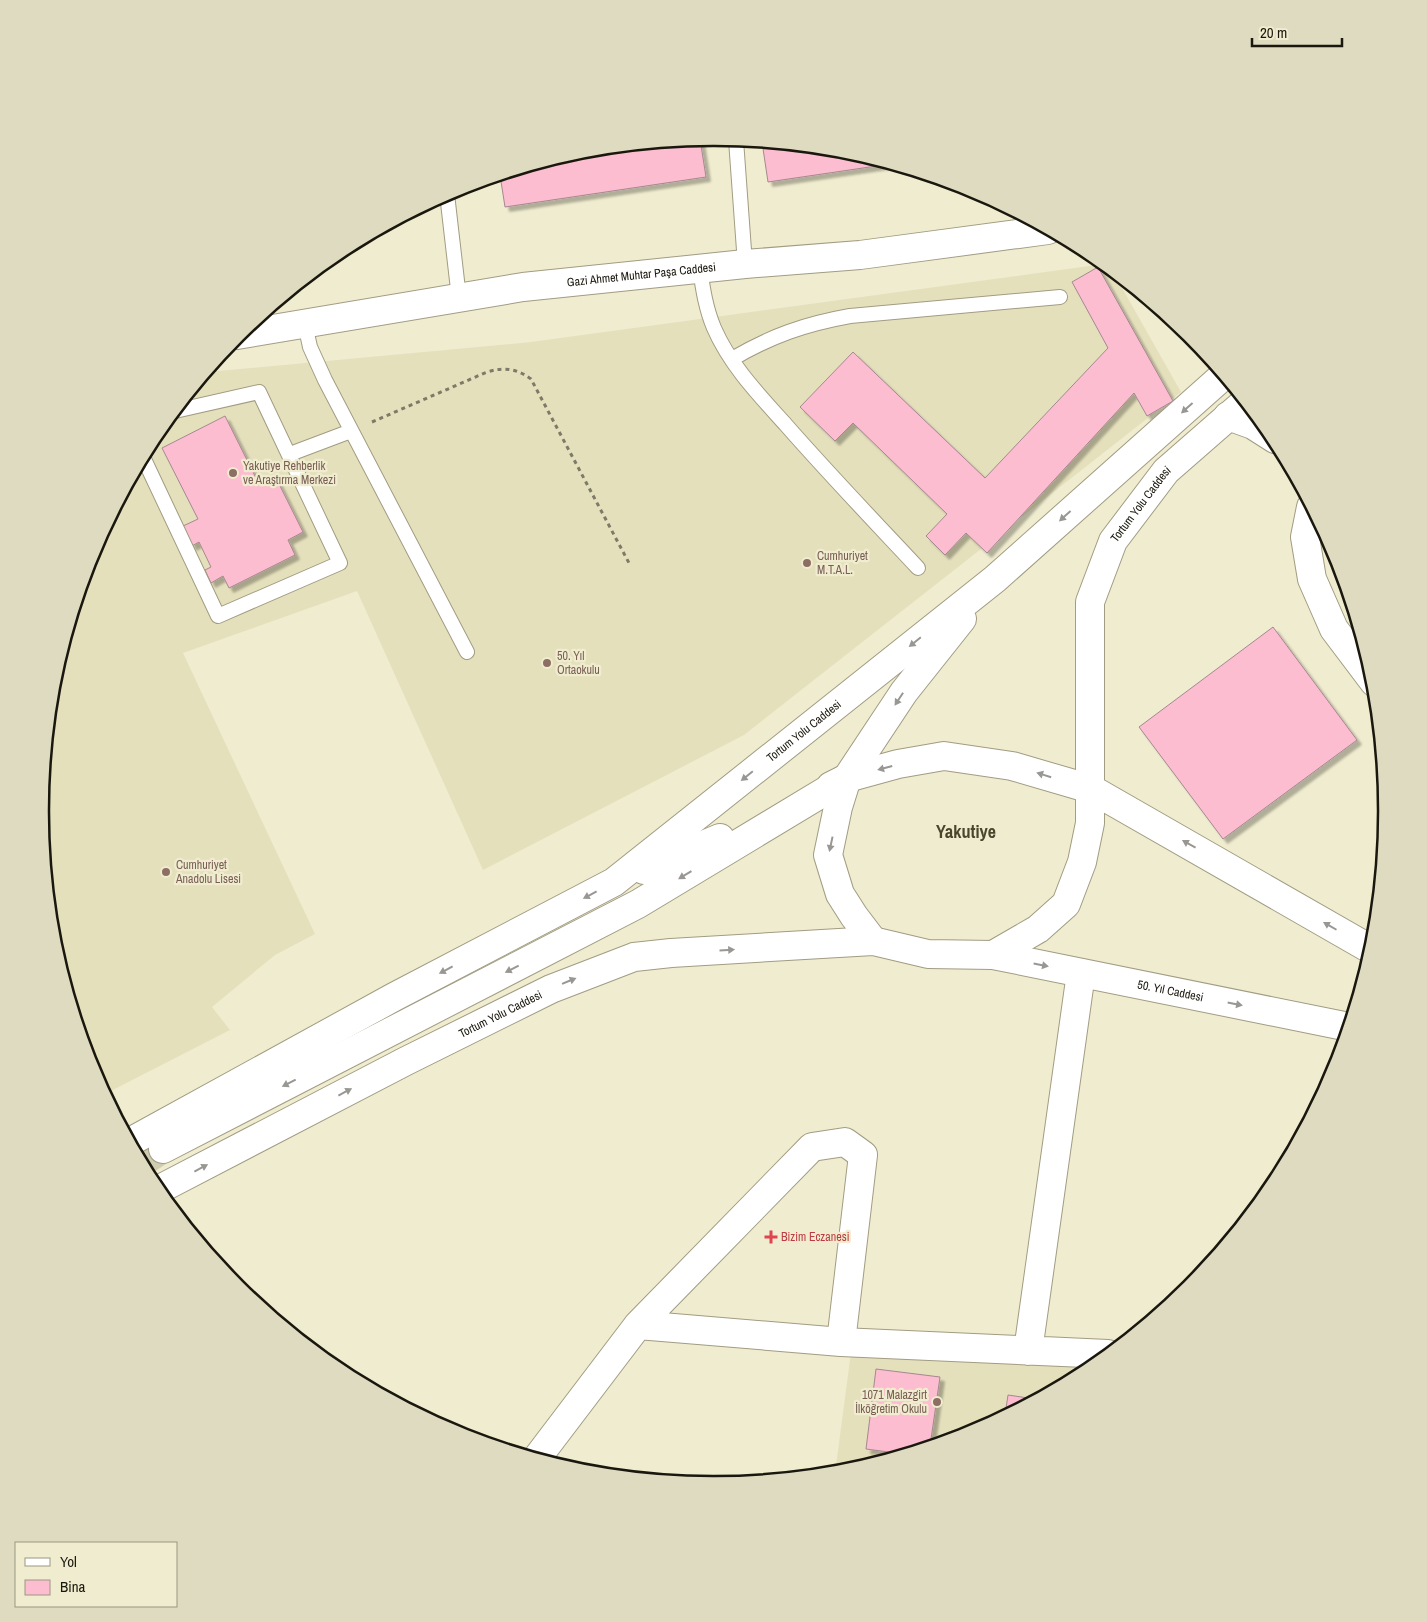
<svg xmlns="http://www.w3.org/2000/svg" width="1427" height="1622" viewBox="0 0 1427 1622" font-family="'Archivo Narrow',sans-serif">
<defs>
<filter id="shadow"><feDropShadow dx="4.5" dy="4.5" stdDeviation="1" flood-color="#0004"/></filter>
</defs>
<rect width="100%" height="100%" fill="#f0eccf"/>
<!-- built -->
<path fill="#e5e0bc" d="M1104,264L1113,272L1181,392L744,735L483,870L357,591L183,653L315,934L275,955L212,1007L230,1030L105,1094L91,1068L53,942L40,811L53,679L91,553L154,437L207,372L531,342Z
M851,1352L1093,1366L1087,1371L971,1433L845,1472L835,1473Z"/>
<!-- building -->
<path fill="#fcbdd0" stroke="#a58890" filter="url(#shadow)" d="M700,139L706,177L505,207L500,175L582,150Z
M762,142L845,151L890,164L768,182Z
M1098,267L1173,401L1147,416L1134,393L987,553L966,533L945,555L926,536L947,514L853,423L835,441L800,407L853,352L985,478L1108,348L1072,282Z
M225,416L259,484L275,476L303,532L288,540L295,555L229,588L223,576L211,583L205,570L211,567L199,542L192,546L183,526L198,519L162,448Z
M1273,627L1357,740L1223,839L1139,727Z
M876,1369L940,1377L930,1446L904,1454L866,1449Z
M1008,1395L1035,1399L1005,1415Z"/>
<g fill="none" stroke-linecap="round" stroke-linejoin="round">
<!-- trunk-tunnel -->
<path stroke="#d0ccb2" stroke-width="28" stroke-dasharray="28 14" stroke-linecap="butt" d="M142,1163L163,1149"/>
<!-- service casing -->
<g stroke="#a19c82" stroke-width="16">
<path id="service" d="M736,140L745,264
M447,194L459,298
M700,269C703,290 706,309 714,328C730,365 759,395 786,425C829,474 874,521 918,568
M305,324L310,347L325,380L467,652
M732,359C771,336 805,324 850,316L1060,297
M290,454L351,431
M143,457L218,616L340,563L259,392L175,411"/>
</g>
<!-- minor casing -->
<g stroke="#a19c82" stroke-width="30">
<path id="minor" d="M1228,416L1253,425L1275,439
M1311,507L1305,537L1312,579L1334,629L1374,682
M638,1325L812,1147L845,1142L863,1155L841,1342
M1028,1351L1081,973
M537,1458L638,1325L841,1342L1108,1354"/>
</g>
<!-- tertiary casing -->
<g stroke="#a19c82" stroke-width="30">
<g id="tertiary">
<path id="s1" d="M237,335L523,287L745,264L860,255L1048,230"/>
</g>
</g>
<!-- secondary casing -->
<g stroke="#a19c82" stroke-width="30">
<g id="secondary">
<path d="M1091,789L1372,950"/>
<path id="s2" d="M993,955L1349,1027"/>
</g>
</g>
<!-- trunk casing -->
<g stroke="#a19c82" stroke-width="30">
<g id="trunk">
<path d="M831,786L847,778L898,764L944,756L1012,766L1091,789"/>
<path d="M644,870L720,838"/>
<path d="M873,941L854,916L840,894L828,855L838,807L847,778L904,692L962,619"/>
<path id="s3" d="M130,1142L394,997L614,882L995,579L1223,376"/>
<path d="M163,1149L638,904L847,778"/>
<path id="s4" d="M158,1190L406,1061L551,989L634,957L671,953L873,941L928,954L993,955L1038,929L1066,904L1082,862L1090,823V602L1113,541L1166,471L1245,402"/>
</g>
</g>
<!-- path -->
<path stroke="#7d7a67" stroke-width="3" stroke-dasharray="4 4" stroke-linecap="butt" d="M372,422L487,372C504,367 516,368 531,379L629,563"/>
<!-- service -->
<use href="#service" stroke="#fff" stroke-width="14"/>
<!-- minor -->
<use href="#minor" stroke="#fff" stroke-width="28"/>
<!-- tertiary -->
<use href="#tertiary" stroke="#fff" stroke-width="28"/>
<!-- secondary -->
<use href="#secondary" stroke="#fff" stroke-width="28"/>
<!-- trunk -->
<use href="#trunk" stroke="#fff" stroke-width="28"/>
</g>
<!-- one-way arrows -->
<defs><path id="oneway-solid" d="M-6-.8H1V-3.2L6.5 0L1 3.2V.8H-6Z" transform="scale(1.25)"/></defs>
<g fill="#989793">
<use href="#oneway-solid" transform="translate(1187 408) rotate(138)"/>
<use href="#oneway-solid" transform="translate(1065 516) rotate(138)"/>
<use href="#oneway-solid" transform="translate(915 642) rotate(141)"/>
<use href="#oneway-solid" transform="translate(899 699) rotate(123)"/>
<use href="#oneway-solid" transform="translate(885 768) rotate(165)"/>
<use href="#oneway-solid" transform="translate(1044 775) rotate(-163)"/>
<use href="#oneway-solid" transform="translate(747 776) rotate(141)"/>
<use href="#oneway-solid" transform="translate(831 844) rotate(102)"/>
<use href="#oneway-solid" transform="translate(1189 844) rotate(-151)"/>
<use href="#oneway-solid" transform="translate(685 875) rotate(149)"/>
<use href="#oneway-solid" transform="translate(590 895) rotate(152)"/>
<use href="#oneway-solid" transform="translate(1330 926) rotate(-150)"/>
<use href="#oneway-solid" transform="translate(727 950) rotate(-3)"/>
<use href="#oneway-solid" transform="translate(1041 965) rotate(11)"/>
<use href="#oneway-solid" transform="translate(512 969) rotate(153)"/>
<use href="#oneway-solid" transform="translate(446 970) rotate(152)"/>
<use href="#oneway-solid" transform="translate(569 981) rotate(-22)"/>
<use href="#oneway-solid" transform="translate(1235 1004) rotate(11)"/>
<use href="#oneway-solid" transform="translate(289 1083) rotate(153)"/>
<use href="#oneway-solid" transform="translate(345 1092) rotate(-28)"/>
<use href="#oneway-solid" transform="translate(201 1168) rotate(-28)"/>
</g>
<!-- markers -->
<g fill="#8d6e63" stroke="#f0eccf" stroke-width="2">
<circle cx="233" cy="473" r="5"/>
<circle cx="807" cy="563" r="5"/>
<circle cx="547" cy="663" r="5"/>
<circle cx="166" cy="872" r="5"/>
<circle cx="937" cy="1402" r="5"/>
</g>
<path fill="#e0444e" stroke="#f0eccf" stroke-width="2" d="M768.5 1229.5h5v5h5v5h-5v5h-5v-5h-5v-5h5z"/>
<g text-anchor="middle" stroke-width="4.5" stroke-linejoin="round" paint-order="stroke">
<!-- street labels -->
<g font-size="12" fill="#1a180e" stroke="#f0eccf">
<text dy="4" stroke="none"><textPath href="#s1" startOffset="409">Gazi Ahmet Muhtar Paşa Caddesi</textPath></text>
<text dy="4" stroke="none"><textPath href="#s4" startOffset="1398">Tortum Yolu Caddesi</textPath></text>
<text dy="4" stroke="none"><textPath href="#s3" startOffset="792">Tortum Yolu Caddesi</textPath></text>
<text dy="4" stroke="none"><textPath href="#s2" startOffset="181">50. Yıl Caddesi</textPath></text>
<text dy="4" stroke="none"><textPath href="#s4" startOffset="385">Tortum Yolu Caddesi</textPath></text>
</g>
<!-- education labels -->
<g font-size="12" fill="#785e54" stroke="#f0eccf" text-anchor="start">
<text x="243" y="470">Yakutiye Rehberlik<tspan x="243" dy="14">ve Araştırma Merkezi</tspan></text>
<text x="817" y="560">Cumhuriyet<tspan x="817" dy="14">M.T.A.L.</tspan></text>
<text x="557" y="660">50. Yıl<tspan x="557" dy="14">Ortaokulu</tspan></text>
<text x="176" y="869">Cumhuriyet<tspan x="176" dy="14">Anadolu Lisesi</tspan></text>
<text x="927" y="1399" text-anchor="end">1071 Malazgirt<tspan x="927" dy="14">İlköğretim Okulu</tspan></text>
</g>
<!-- health labels -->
<g font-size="12" fill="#be3a42" stroke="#f0eccf" text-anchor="start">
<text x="781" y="1241">Bizim Eczanesi</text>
</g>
<!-- district labels -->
<g font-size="18" font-weight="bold" fill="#4a462e" stroke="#f0eccf">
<text x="966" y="838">Yakutiye</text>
</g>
</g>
<!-- crop -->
<path d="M0 0H1427V1622H0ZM713 146H714A664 664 0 0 1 1378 810V812A664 664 0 0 1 714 1476H713A664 664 0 0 1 49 812V810A664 664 0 0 1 713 146Z" fill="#dfdbc0" fill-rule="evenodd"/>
<path fill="none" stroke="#1a180e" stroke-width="2.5" d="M713 146H714A664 664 0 0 1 1378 810V812A664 664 0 0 1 714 1476H713A664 664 0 0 1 49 812V810A664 664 0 0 1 713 146Z"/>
<!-- legend -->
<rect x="15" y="1542" width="162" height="65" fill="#f0eccf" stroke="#9a9782"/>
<rect x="25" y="1558" width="25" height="8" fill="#ffffff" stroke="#9a9782"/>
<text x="60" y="1567" font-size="15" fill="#1a180e">Yol</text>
<rect x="25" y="1580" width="25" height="15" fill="#fcbdd0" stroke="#9a9782"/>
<text x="60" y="1592" font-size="15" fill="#1a180e">Bina</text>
<!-- scale -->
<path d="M1252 38v8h90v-8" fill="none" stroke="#1a180e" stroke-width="2.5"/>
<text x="1260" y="38" font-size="15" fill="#1a180e" stroke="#f0eccf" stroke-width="4" paint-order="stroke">20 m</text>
</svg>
